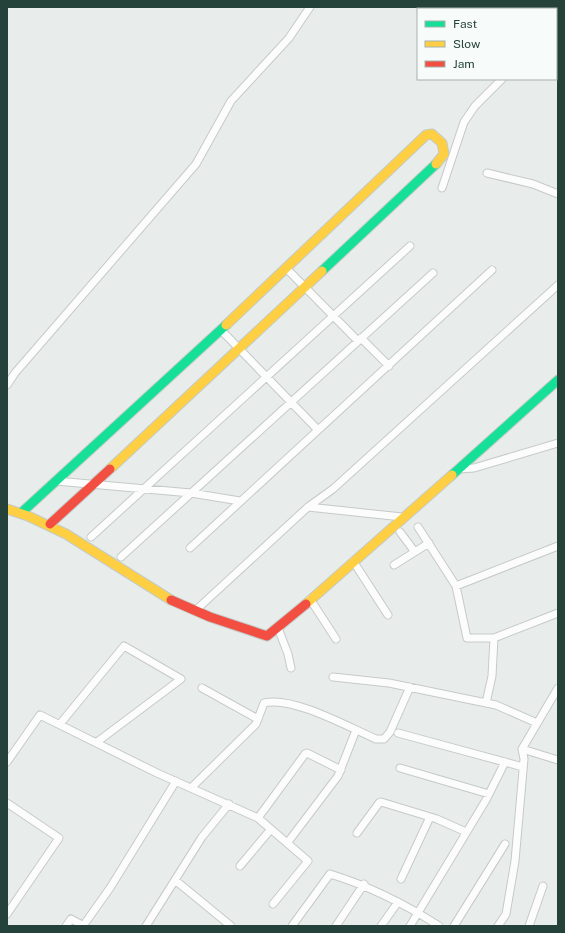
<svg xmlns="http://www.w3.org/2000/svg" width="565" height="933" viewBox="0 0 565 933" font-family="'Public Sans',sans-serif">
<rect width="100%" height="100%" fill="#e8edeb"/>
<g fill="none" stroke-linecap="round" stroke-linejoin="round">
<!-- street casing -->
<g stroke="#c5cac8" stroke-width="9">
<path id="street" d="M556,22L558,20
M487,173L533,184L558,194
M442,188L464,122L475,106L502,79
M286,268L358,341
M221,330L318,430
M361,338L389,366
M7,385L15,373L196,164L231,101L289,38L310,7
M458,469L474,468L558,443
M56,481L191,493L240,501
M308,507L402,517
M418,527L456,586L467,638H494L558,613
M400,532L415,552
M91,537L410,246
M190,548L492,270
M121,557L433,273
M353,561L388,615
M394,565L429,543
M456,586L558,546
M310,599L336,639
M196,610L308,507L333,489L558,285
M278,628L288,654L291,668
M333,677L389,683L496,705L537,723
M202,688L258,719
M486,703L492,676L494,638
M60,724L124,646L181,679L97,742
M398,733L523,767
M522,749L558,760
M7,762L40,715L157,773L258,818L308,861L273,904
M400,768L489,794
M191,788L256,724L264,703C293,696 348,727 376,739H384L390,732L410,687
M7,803L59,838L7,914
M258,818L305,754L307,753L341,770
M357,833L379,803L381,802L437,819L466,832
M288,842L338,776L356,730
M240,866L271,829
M401,879L430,817
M175,880L231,926
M66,926L71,919L84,926
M83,926L110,888L176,781
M146,926L202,837L229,804
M292,926L330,874C369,886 405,904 439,926
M336,926L364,884
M381,926L398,902
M410,926L486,800L505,762
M454,926L505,844
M498,926L506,914L515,861L524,759L522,749L558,688
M529,926L543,886"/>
</g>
<!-- fast casing -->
<g stroke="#c3cbc8" stroke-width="11">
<path id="fast" d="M322,271L436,164
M452,475L558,380
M21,513L226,325"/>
</g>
<!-- slow casing -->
<g stroke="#c3cbc8" stroke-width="11">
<path id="slow" d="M226,325L426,135L432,134L442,143L444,154L436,164
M110,469L322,271
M7,509L28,516L66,534L171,600
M306,604L452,475"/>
</g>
<!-- jam casing -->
<g stroke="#c3cbc8" stroke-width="11">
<path id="jam" d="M50,524L110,469
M171,600L210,617L267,636L306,604"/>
</g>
<!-- street -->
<use href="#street" stroke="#fcfcfc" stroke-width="7"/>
<!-- fast -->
<use href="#fast" stroke="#16e098" stroke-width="9"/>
<!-- slow -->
<use href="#slow" stroke="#ffcf43" stroke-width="9"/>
<!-- jam -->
<use href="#jam" stroke="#f24e42" stroke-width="9"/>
</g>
<!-- border -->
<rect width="565" height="933" fill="none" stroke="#24423a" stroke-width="16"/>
<!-- legend -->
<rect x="417" y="8" width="140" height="72" fill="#f7fbf9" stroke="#a3b1ad"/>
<rect x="425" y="21" width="20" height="6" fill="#16e098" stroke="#a3b1ad"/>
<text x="453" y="28" font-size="12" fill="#24423a">Fast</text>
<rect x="425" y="41" width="20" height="6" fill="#ffcf43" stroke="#a3b1ad"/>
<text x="453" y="48" font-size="12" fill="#24423a">Slow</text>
<rect x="425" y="61" width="20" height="6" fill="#f24e42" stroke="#a3b1ad"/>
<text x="453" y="68" font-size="12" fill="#24423a">Jam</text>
</svg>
